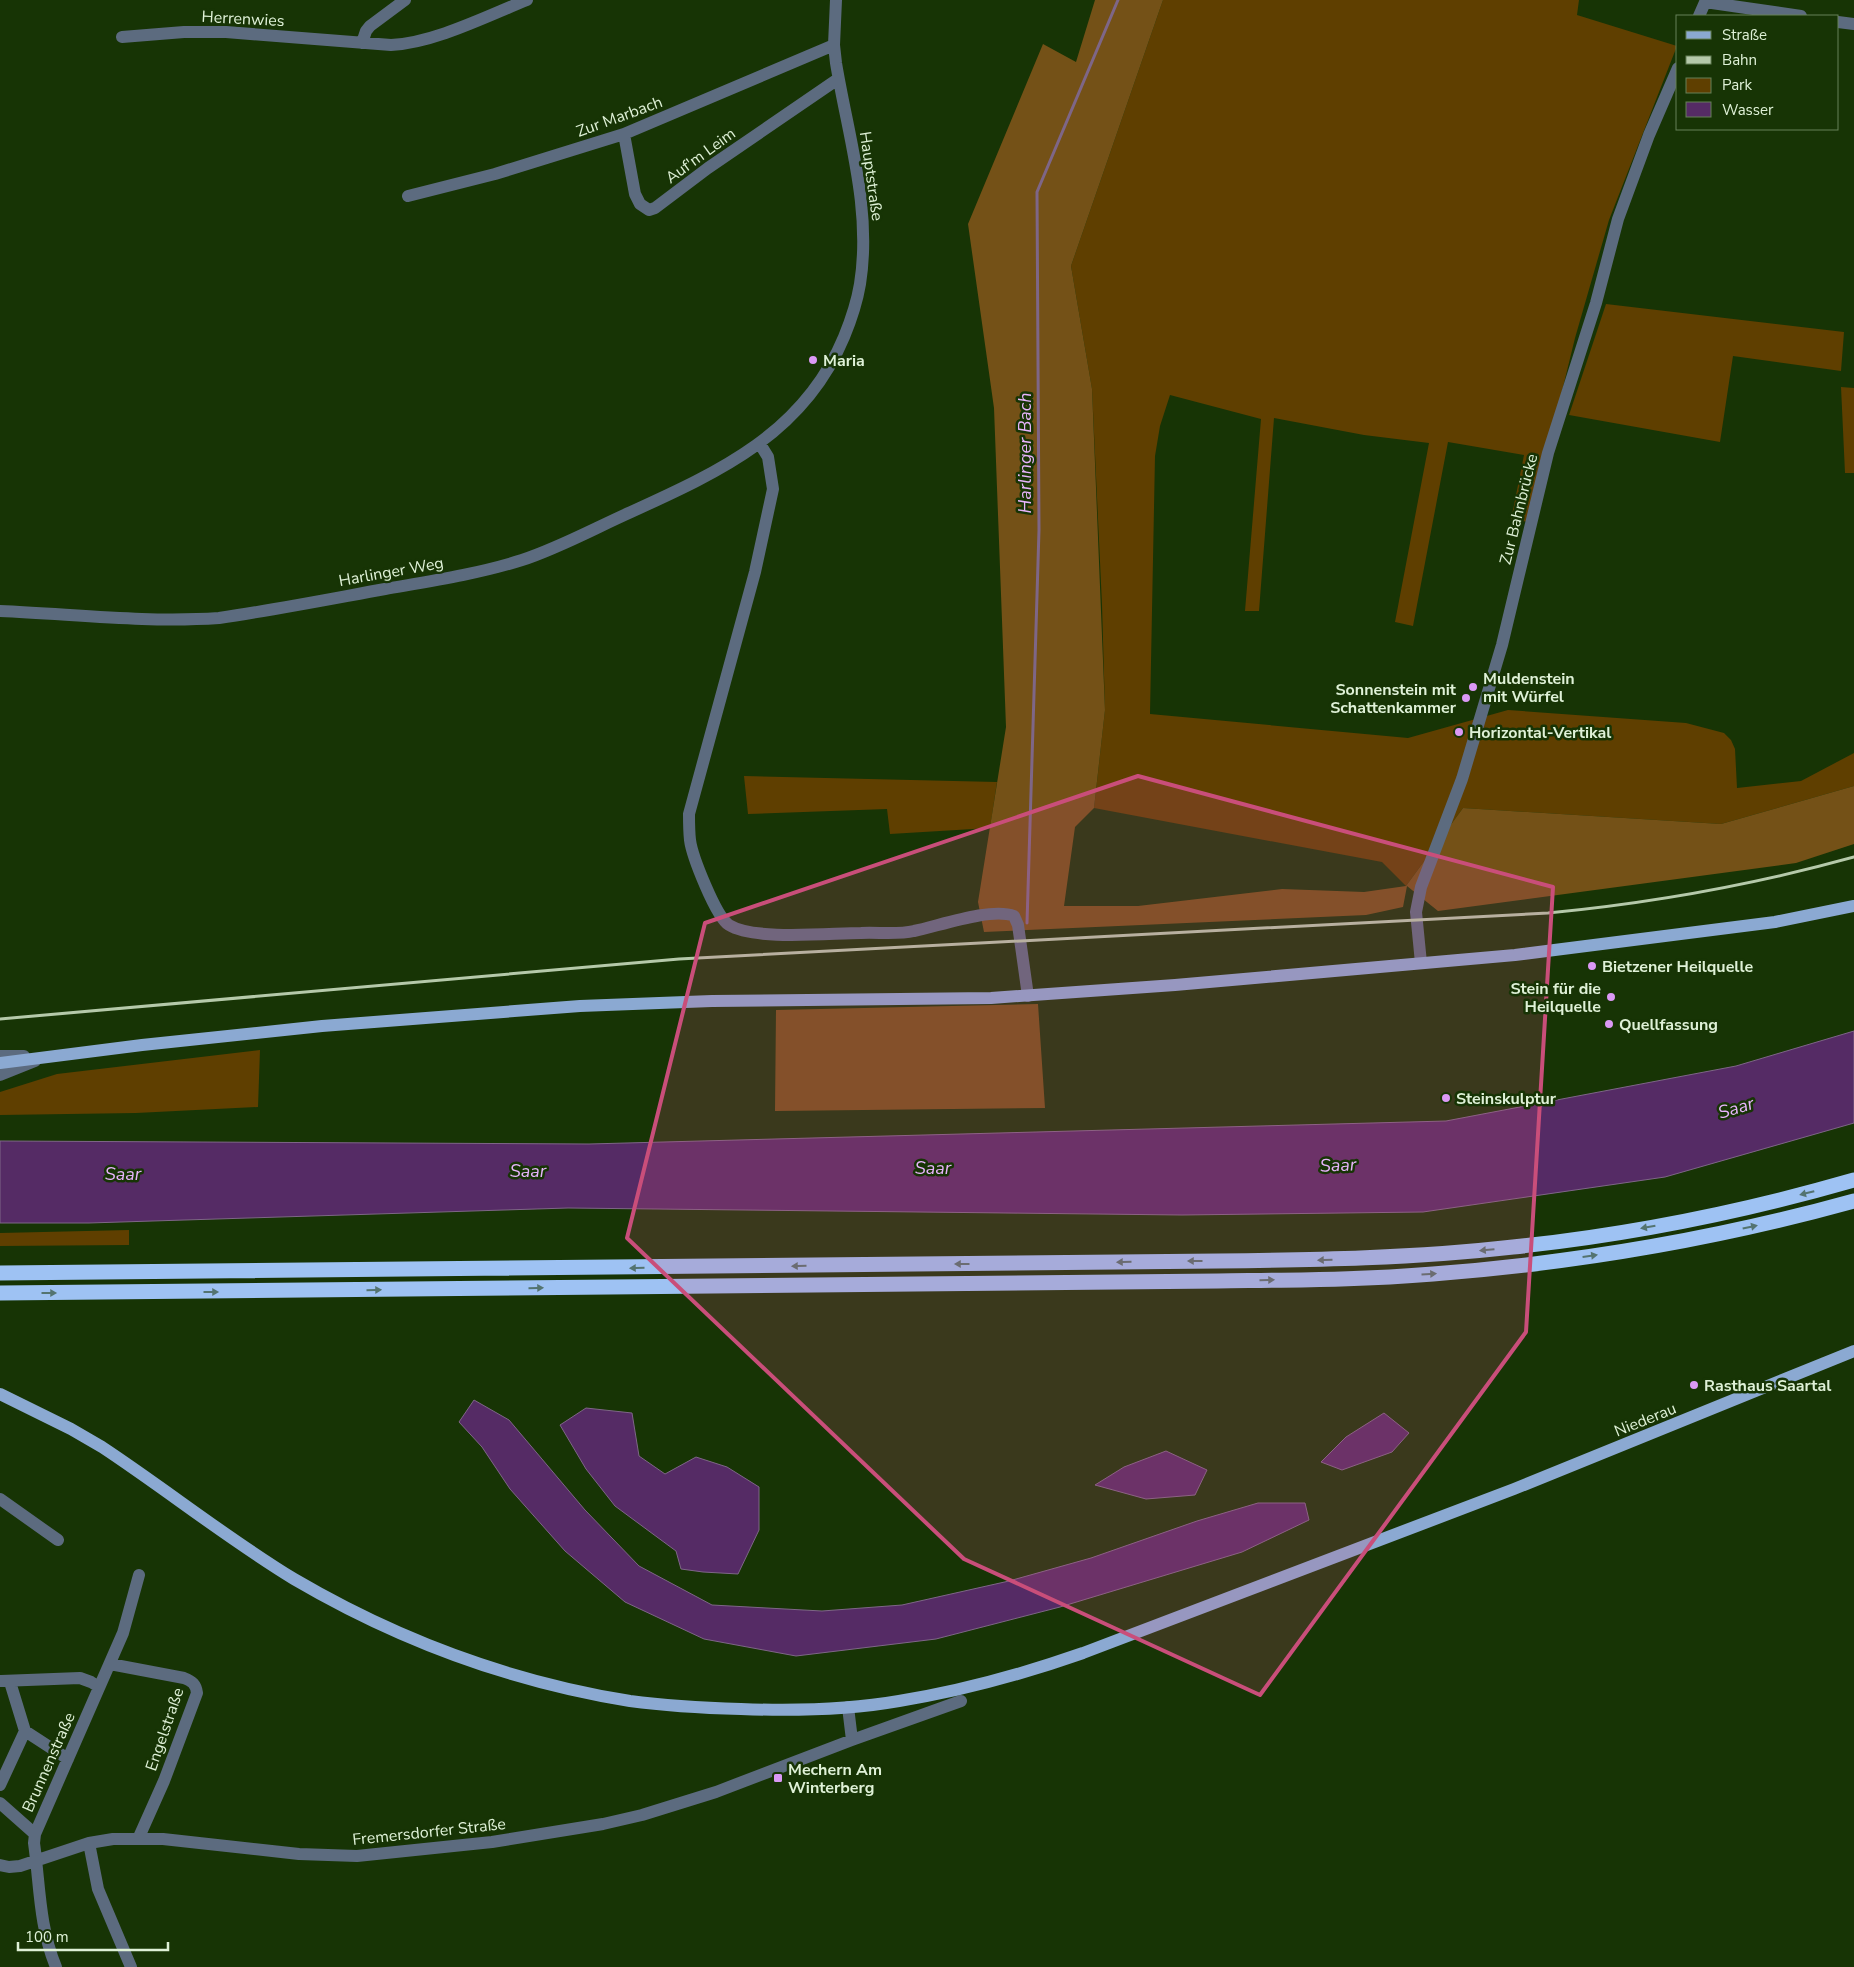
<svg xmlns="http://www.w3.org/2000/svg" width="1854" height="1967" viewBox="0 0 1854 1967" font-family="'Nunito Sans',sans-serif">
<rect width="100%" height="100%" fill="#173405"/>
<!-- green -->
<path fill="#5f3f00" d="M1163,0H1579L1577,15L1677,46L1609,220L1575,338L1530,522L1511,520L1524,455L1448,442L1413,626L1395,622L1429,443L1364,435L1274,418L1259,611H1245L1261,419L1170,395L1160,426L1155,456L1150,714L1408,738L1508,710L1686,723L1724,733L1731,740L1735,749L1737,788L1801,781L1854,753V786L1721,824L1463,808L1406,886L1382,862L1094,808L1105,710L1102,605L1092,389L1071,266Z
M1606,304L1844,332L1841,371L1733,356L1720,442L1569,415Z
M1841,387L1854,388V473H1845Z
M744,776L997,782L990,828L890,834L887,809L748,814Z
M260,1050L258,1107L136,1113L0,1115V1092L57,1074Z
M129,1230V1245L0,1246V1233Z"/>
<!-- forest -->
<path fill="#745117" d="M1095,0H1163L1071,266L1092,389L1105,710L1094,808L1075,827L1064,906H1138L1282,889L1364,892L1406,886L1463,808L1721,824L1854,786V844L1796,863L1438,911L1407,886L1403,907L1366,915L984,932L978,902L1006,727L994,408L968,224L1043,44L1076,62Z
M1038,1004L1045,1108L775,1111L776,1010Z"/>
<!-- water -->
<path fill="#552b65" stroke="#7e6687" d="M1854,1031V1123L1665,1177L1423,1212L1182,1215L568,1208L89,1223H0V1141L589,1144L1446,1121L1736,1066Z
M474,1400L509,1420L585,1510L639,1566L712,1605L822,1611L902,1605L1009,1581L1091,1558L1197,1521L1258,1503H1305L1309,1520L1242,1552L1060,1607L936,1639L796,1656L704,1639L625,1602L565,1551L510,1489L482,1447L459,1422Z
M586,1408L632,1413L639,1456L665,1474L696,1457L727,1467L759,1487V1530L738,1574L703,1572L681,1569L676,1551L615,1506L586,1469L560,1425Z
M1384,1413L1409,1433L1392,1452L1342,1470L1321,1462L1346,1437Z
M1166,1451L1207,1470L1195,1495L1146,1499L1095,1485L1124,1467Z"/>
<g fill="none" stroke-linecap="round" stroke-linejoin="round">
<!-- stream -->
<path stroke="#7e6687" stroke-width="3" d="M1027,923L1039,530L1037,192L1118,0"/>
<!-- minor -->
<path stroke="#5c6b7f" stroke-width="12" d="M1705,2L1801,16
M1699,16L1706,0
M1838,22L1854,24
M122,37L184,32H226L391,45C434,43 487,16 527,0
M362,43L366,31L370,26L405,0
M624,134L635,194L640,204L649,210L655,208L708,168L838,79
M408,196L495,174L624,134L834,45
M760,444L768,457L773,489L755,572L689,814C689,822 689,831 690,840C692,856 716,917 729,925C755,941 830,933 861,933C878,932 897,935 914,931C939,926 991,907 1014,916L1018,925L1028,996
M0,611C73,614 145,623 219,618C274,610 330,599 385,589C431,581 478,574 522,560C559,548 595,528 631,512C721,471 804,433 844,337C851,320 857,302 860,284C872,209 848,136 836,63L834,45L836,0
M1421,963L1416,912L1421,887L1462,779L1502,645L1548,453L1596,303L1618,219L1649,135L1678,68
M0,1056H24
M0,1075L35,1061
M0,1499L58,1540
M110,1664L184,1678C192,1681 196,1684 197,1693L164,1781L139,1837
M1,1681L80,1678L91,1682L99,1687
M10,1682L25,1731L68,1759
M848,1707L852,1740
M0,1785L25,1731
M0,1803L35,1834
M89,1843L98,1889L131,1967
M0,1865L9,1867L20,1866L89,1843L113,1839H163L299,1854L357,1856L492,1842L603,1824L642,1815L716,1792L852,1740L961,1701
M56,1967C39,1926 40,1886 34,1843L35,1834L123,1633L139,1575"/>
<!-- major -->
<path stroke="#8ba9d2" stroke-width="12" d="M0,1063L142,1045L322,1026L580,1006L712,1001L991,998L1175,985L1515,955L1775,922L1854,906
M0,1394L71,1429L102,1447C167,1490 228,1539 294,1579C398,1640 512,1682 630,1701C667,1706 704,1708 741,1709C793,1711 847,1710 899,1701C962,1691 1023,1674 1083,1653L1514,1489L1854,1351"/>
<!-- highway -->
<path stroke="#9ec2f3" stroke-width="15" d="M0,1273L1218,1261C1316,1260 1415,1258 1513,1247C1628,1235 1743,1212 1854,1180
M0,1293L1218,1281C1290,1280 1362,1280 1433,1274C1575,1263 1717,1239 1854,1201"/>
<!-- rail -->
<path stroke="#b5c9aa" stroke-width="3" d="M0,1019L679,959L1548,913C1652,903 1753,885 1854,857"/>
</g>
<!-- one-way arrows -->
<defs><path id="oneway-solid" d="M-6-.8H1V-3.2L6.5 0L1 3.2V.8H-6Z" transform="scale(1.25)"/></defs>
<g fill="#547470">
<use href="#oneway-solid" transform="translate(1807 1193) rotate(166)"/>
<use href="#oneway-solid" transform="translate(1648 1227) rotate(170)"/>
<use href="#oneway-solid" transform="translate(1750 1227) rotate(-12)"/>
<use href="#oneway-solid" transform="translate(1487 1250) rotate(175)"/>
<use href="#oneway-solid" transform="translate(1590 1256) rotate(-8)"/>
<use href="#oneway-solid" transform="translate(1325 1260) rotate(178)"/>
<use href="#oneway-solid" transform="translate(1195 1261) rotate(180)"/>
<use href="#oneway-solid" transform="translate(1124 1262) rotate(179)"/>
<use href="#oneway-solid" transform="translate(962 1264) rotate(180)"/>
<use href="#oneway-solid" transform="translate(799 1266) rotate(179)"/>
<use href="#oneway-solid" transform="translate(637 1268) rotate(179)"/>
<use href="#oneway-solid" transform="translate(1429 1274) rotate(-3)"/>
<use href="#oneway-solid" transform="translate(1267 1280) rotate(-1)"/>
<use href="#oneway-solid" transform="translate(536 1288) rotate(-1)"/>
<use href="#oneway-solid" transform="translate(374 1290) rotate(-1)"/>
<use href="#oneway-solid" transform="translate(211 1292)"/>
<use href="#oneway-solid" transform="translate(49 1293)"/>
</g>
<!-- marked area -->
<path fill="#c94e7a" fill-opacity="0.2" stroke="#c94e7a" stroke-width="4" stroke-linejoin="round" d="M1138,776L1553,887L1526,1332L1260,1695L964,1559L627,1238L705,923Z"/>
<!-- markers -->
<g fill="#db99f5" stroke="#173405" stroke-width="2">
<circle cx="813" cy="360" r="5"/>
<circle cx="1473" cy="687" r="5"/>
<circle cx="1466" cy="698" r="5"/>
<circle cx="1459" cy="732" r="5"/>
<circle cx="1592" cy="966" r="5"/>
<circle cx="1611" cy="997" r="5"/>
<circle cx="1609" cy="1024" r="5"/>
<circle cx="1446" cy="1098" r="5"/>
<circle cx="1694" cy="1385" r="5"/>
<rect x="773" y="1773" width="10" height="10" rx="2.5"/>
</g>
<g text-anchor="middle" stroke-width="5" stroke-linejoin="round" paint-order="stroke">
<!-- street labels -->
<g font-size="16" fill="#dff1d7" stroke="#173405">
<text transform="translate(243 18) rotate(3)" y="6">Herrenwies</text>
<text transform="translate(619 116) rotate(-20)" y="6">Zur Marbach</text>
<text transform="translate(700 155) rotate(-36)" y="6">Auf'm Leim</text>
<text transform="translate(872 176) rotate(82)" y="6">Hauptstraße</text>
<text transform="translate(1518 509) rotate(-76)" y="6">Zur Bahnbrücke</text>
<text transform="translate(391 571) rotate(-10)" y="6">Harlinger Weg</text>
<text transform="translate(1645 1419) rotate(-22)" y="6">Niederau</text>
<text transform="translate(164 1729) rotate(-71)" y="6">Engelstraße</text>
<text transform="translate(48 1762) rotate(-66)" y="6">Brunnenstraße</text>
<text transform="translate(429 1831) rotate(-6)" y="6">Fremersdorfer Straße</text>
</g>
<!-- poi labels -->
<g font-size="16" font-weight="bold" fill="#dff1d7" stroke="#173405" text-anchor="start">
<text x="823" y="366">Maria</text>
<text x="1483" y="684">Muldenstein<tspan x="1483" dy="18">mit Würfel</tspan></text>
<text x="1456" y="695" text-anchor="end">Sonnenstein mit<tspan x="1456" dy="18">Schattenkammer</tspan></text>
<text x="1469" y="738">Horizontal-Vertikal</text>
<text x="1602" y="972">Bietzener Heilquelle</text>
<text x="1601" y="994" text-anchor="end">Stein für die<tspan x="1601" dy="18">Heilquelle</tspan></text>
<text x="1619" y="1030">Quellfassung</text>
<text x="1456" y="1104">Steinskulptur</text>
<text x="1704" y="1391">Rasthaus Saartal</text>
<text x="788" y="1775">Mechern Am<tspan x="788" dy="18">Winterberg</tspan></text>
</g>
<!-- water labels -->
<g font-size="18" font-style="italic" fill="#e7b4fb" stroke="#173405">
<text transform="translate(1025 453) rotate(-90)" y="6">Harlinger Bach</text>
<text transform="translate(1736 1108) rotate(-17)" y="6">Saar</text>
<text transform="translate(1338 1165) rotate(-2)" y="6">Saar</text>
<text x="933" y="1174">Saar</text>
<text x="528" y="1177">Saar</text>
<text x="123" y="1180">Saar</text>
</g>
</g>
<!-- legend -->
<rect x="1676" y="15" width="162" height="115" fill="#173405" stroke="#678059"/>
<rect x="1686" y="31" width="25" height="8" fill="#8ba9d2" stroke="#678059"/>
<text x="1722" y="40" font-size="15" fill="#dff1d7">Straße</text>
<rect x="1686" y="56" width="25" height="8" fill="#b5c9aa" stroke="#678059"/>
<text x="1722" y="65" font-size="15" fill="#dff1d7">Bahn</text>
<rect x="1686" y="78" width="25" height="15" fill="#5f3f00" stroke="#678059"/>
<text x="1722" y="90" font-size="15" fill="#dff1d7">Park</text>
<rect x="1686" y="102" width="25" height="15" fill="#552b65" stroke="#678059"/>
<text x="1722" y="115" font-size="15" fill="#dff1d7">Wasser</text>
<!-- scale -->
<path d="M18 1942v8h150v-8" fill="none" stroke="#dff1d7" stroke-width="2.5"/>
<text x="25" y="1942" font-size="15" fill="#dff1d7" stroke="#173405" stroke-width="4" paint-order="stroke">100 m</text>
</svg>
